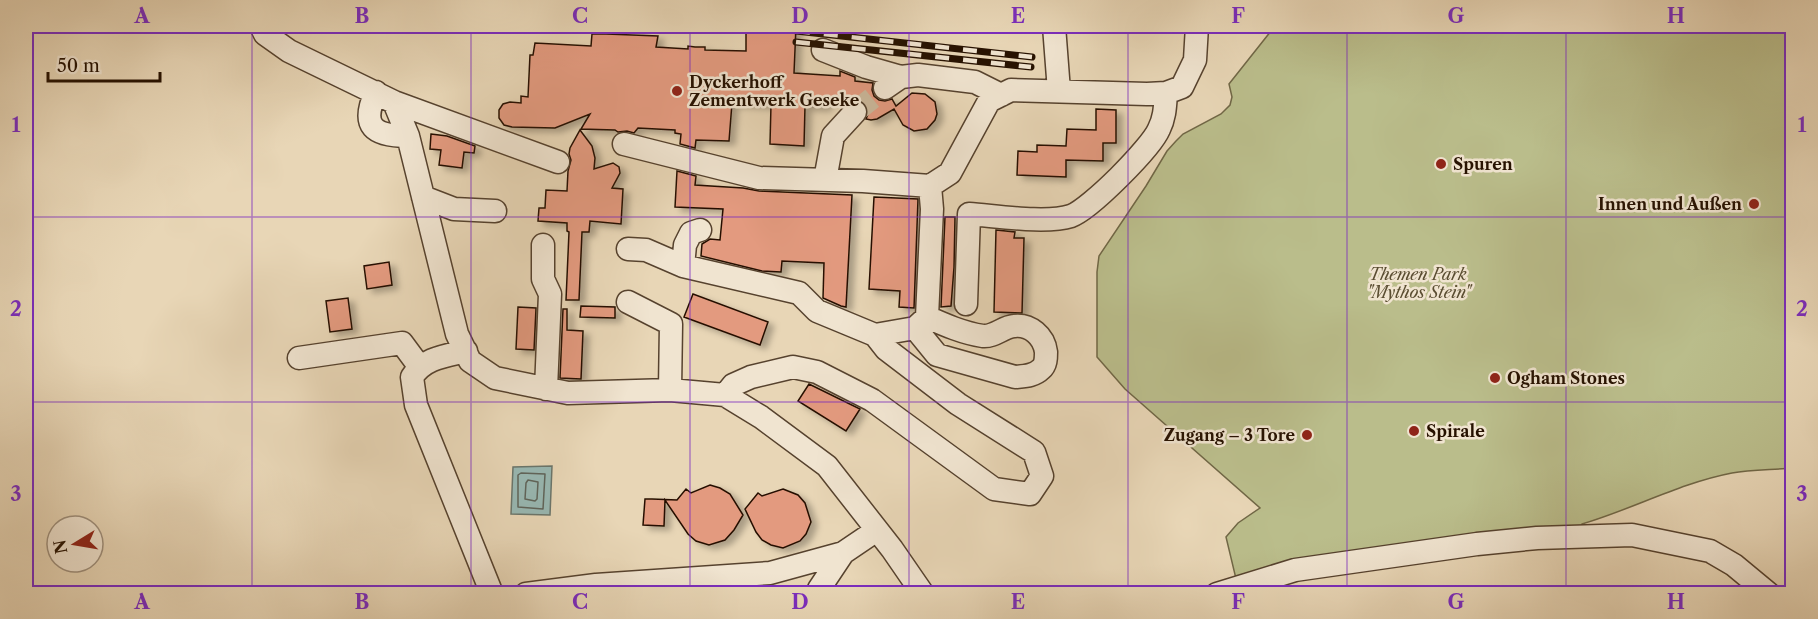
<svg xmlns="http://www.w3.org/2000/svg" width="1818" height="619" viewBox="0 0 1818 619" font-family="'Libre Caslon Text',serif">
<defs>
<filter id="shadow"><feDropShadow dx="6" dy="4" stdDeviation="3" flood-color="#0004"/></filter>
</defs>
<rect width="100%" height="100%" fill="#e8d6b6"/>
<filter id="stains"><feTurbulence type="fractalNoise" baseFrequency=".00333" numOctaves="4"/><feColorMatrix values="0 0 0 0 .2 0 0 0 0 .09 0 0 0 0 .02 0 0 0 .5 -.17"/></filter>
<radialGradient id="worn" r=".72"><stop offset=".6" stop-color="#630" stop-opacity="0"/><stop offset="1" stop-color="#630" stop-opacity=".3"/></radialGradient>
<!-- green -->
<path fill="#babd8b" stroke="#706746" stroke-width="1.5" d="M1275,26H1792V468C1773,470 1751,469 1732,473C1680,483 1633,509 1582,524V530L1237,583L1226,537L1238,523L1260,508L1125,389L1097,357V272L1099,256L1146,186L1167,151L1176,141L1183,134L1221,114L1230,105L1232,97L1229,84Z"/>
<!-- water -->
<path fill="#98b8b3" stroke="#6a756b" stroke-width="1.5" d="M552,466L550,515L511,514L513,467Z"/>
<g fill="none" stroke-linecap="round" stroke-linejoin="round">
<!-- shore -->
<path stroke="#5f645a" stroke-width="1.5" d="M521,473L545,474L543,509L518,507V475Z
M528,480L538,482L537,499L535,501L525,499L526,483Z"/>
</g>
<!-- building -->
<path fill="#e39a7f" stroke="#261100" stroke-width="1.5" filter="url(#shadow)" d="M746,26H796L794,73L840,76V71L855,77V81L873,83L872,90L874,96L879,100L885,101L892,99L896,106L912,93L925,94L935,102L937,114L935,120L927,129L914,131L903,125L894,109L877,119L871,120L866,119L868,114V107L864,102L858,99L848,101L826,100L825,107L805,106L804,146L770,144L771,105L732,103L729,141L696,140L695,148L680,144L681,134L675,133V130L638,128L634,133L627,131L618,132L615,130L581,129L590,114L555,128L512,127L504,125L499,118V110L503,104L510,102L521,103V96L528,97L530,55H533L535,43L591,46L592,34H606L658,36L656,47L688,49V46L695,47H705V50L746,51Z
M1096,109L1116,110V143H1103V161L1066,160V177L1017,175L1018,151L1037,152V145L1066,146L1067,129L1096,130Z
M580,130L592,146L595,158L594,169L613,163L619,167L620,173L612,188L623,189L621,224L590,221L589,232H582L579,300H566L569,232L567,231V223L538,221L539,208H545L546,190L567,191L568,171L571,160L569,154L570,148Z
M431,134L447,136L475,146L474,153L464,152L462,168L439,165L441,150L430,149Z
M677,171L696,176L695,185L743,188L759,191L852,195L846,307L841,306L823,298L824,263L782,261L781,272L762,271L701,256L702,244L710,239L720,240L723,209L675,207Z
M874,197L918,199L914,308L899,307L900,291L869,289Z
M945,217H955L954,267L951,306L941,307Z
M996,230L1015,232L1014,238H1024L1022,313L994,312Z
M389,262L392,285L367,289L364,266Z
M693,294L768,322L760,345L684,317Z
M348,298L352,329L330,332L326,301Z
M581,306L615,307V318L580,317Z
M518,307L536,308L534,350L516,349Z
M563,309H567V330L583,331L581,379L560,378Z
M809,384L860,409L846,431L798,401Z
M710,485L720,488L730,494L743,515L734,530L725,540L709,545L696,541L688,534L665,500L664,526L643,525L645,499H652L677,500L686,489L691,493Z
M783,489L798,495L805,503L811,522L806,534L800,541L783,548L771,545L762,540L756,532L745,509L758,493L762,496Z"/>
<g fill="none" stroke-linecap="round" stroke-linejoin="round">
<!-- minor-tunnel -->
<path stroke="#cbb89b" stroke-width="22" stroke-dasharray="22 11" stroke-linecap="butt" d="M855,112L885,88"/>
<!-- minor casing -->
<g stroke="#56422e" stroke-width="25">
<path id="minor" d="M261,26L265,34L289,51L394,102L408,136L457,334L470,361L495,378L568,393L670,390L725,395L761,417L827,466L892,549L923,594
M1054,26L1059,91
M823,50L866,67L901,77
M885,88L901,77L918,75L975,82L1001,95
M376,92C360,127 374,136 408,136
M394,102L558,162
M624,144L759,178L863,181L930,186L950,173L989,101L1011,90L1147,94L1166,93L1182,87L1195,60L1197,26
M825,180L833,136L855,112
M423,197L454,209L495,211
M543,245V279L550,294L546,389
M628,249L646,250L683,266L799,293L817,311L875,335L886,349L958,404L1034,452L1042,476L1030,494L994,489L872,400L817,372L793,367L751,377L733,385L725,395
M683,266L685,245L691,233L700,230
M628,302L671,324L670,390
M966,304L969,214C997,216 1046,224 1071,216C1090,209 1151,148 1159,129C1165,117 1165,106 1166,93
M927,317L915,328L937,355L1015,377C1025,376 1034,376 1041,369C1046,365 1046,358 1046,352C1044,336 1030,324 1014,326C1003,327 994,337 983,336C963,333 945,325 927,317L932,209L930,186
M875,335L915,328
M466,351C445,356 424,358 412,377L416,405L492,594
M299,358L402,343L419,366
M526,594L596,585L770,573L843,553
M818,594L819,589L843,553L877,530
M1217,594L1295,570L1477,544L1537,538L1632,535L1710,551L1734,565L1769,594"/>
</g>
<!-- minor -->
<use href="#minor" stroke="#f0e4d0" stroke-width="22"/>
<!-- rail casing -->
<g stroke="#261100" stroke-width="7">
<path id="rail" d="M359,26L633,30L746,29
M796,31L1032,57
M796,42L1031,67"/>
</g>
<!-- rail -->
<use href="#rail" stroke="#f0e4d0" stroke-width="4.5" stroke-dasharray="14" stroke-linecap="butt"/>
</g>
<!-- grid -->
<path fill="none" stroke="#7b2cbf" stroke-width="1.5" stroke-opacity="0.55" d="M252,26V594M471,26V594M690,26V594M909,26V594M1128,26V594M1347,26V594M1566,26V594M26,217H1792M26,402H1792"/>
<!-- markers -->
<g fill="#8f2418" stroke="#f0e4d0" stroke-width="2">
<circle cx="677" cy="91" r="6"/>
<circle cx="1441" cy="164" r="6"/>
<circle cx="1754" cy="204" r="6"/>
<circle cx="1495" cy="378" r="6"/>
<circle cx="1414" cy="431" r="6"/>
<circle cx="1307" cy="435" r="6"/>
</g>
<g text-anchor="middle" stroke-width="5" stroke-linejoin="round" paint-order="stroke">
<!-- poi labels -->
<g font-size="16" font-weight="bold" fill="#261100" stroke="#f0e4d0" text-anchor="start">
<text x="689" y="88">Dyckerhoff<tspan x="689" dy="18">Zementwerk Geseke</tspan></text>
<text x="1453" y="170">Spuren</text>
<text x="1742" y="210" text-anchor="end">Innen und Außen</text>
<text x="1507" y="384">Ogham Stones</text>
<text x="1426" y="437">Spirale</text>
<text x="1295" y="441" text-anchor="end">Zugang – 3 Tore</text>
</g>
<!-- park labels -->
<g font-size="16" font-style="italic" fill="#5a4d31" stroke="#f0e4d0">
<text x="1418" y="280">Themen Park<tspan x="1418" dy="18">"Mythos Stein"</tspan></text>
</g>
</g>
<!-- margin -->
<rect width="1818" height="619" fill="none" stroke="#e8d6b6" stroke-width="66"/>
<!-- north arrow -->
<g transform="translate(75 544) rotate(259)"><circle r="28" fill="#f0e4d0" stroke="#9f907d" stroke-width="1.5"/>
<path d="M0-4.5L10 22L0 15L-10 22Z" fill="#8f2418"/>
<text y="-9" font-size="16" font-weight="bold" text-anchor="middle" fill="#261100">N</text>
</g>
<!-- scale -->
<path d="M48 72v9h112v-9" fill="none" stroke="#261100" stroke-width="3"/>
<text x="57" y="72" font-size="18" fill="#261100" stroke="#f0e4d0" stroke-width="4.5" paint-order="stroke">50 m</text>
<rect x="33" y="33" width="1752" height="553" fill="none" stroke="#7b2cbf" stroke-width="2"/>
<g font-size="20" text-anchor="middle" font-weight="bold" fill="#7b2cbf">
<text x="142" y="23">A</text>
<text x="362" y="23">B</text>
<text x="580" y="23">C</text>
<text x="800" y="23">D</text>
<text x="1018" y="23">E</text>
<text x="1238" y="23">F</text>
<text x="1456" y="23">G</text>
<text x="1676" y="23">H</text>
<text x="16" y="132">1</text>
<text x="1802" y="132">1</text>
<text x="16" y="316">2</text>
<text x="1802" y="316">2</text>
<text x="16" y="501">3</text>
<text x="1802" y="501">3</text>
<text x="142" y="609">A</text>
<text x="362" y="609">B</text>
<text x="580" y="609">C</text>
<text x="800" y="609">D</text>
<text x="1018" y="609">E</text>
<text x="1238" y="609">F</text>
<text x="1456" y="609">G</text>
<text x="1676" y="609">H</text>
</g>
<rect width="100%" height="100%" filter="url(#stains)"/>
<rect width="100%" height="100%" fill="url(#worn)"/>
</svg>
